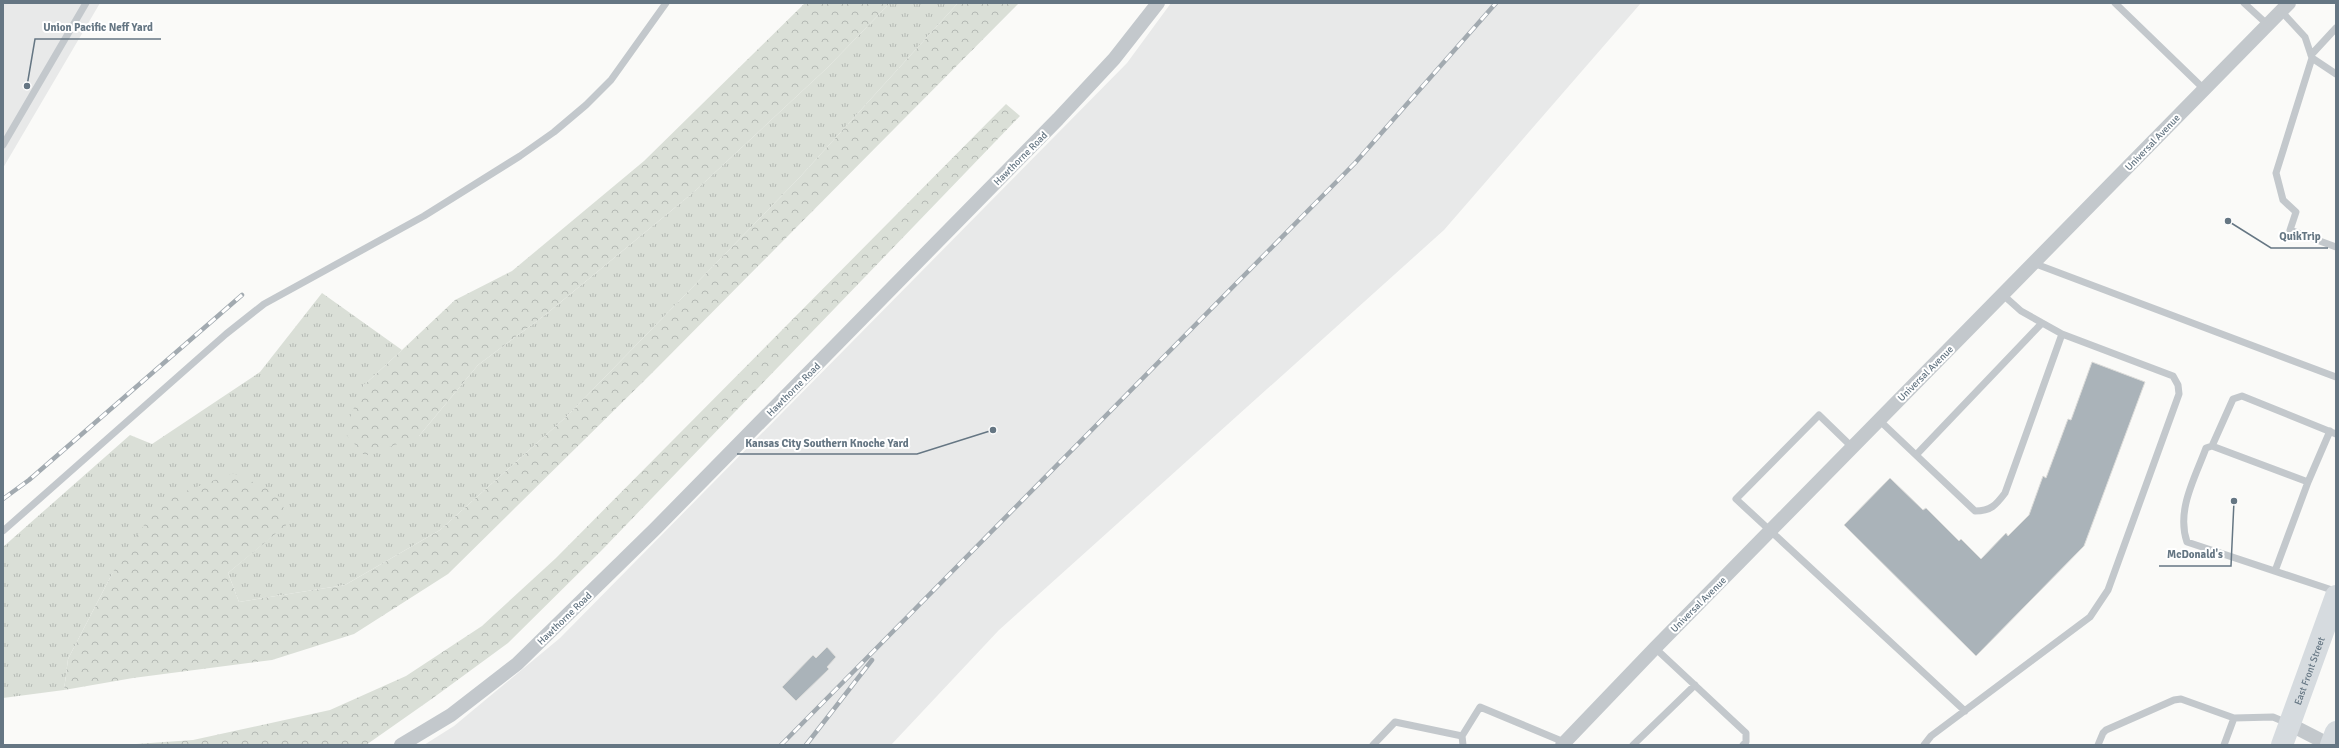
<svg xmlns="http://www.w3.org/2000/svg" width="2339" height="748" viewBox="0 0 2339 748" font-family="Signika,sans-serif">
<defs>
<pattern id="grass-tufts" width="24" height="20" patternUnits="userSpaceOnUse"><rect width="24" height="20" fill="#dadfd7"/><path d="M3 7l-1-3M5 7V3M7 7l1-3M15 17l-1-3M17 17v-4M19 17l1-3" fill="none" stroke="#b4b9b4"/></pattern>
<pattern id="forest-crowns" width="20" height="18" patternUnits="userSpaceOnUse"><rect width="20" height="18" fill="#dadfd7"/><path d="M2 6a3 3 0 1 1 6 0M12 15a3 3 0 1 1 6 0" fill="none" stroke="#b4b9b4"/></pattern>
</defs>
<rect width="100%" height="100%" fill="#fafaf8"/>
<!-- built -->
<path fill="#e8e9e9" d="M3,3H100L3,168Z
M1171,3H1641L1444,230L999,630L891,745H424L454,726L560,638L1127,63Z"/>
<!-- grass -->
<path fill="url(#grass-tufts)" d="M890,3H958L799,178L566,417L440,530L345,585L239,602L228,573L290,521L113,572L68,659L64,690L3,698V547L130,435L152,444L260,372L322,293L402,350L363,386L419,436L478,365L545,315L695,191L827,68Z"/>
<!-- forest -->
<path fill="url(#forest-crowns)" d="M805,3H890L827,68L695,191L545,315L478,365L419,436L365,456L344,432L363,386L402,350L455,300L512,271L644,161Z
M958,3H1019L652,373L448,574L354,634L272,660L133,678L64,690L68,659L113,572L160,501L233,473L277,493L290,522L228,573L239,602L345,585L440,530L566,417L799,178Z
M1006,104L1020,116L601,551L508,643L433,698L366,745H122L193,740L330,710L406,676L482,626L556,558Z"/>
<!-- building -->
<path fill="#aab3b9" stroke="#dcdcda" d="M2092,362L2145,382L2084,546L1976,656L1844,525L1890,478L1923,510L1926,508L1959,541L1961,539L1981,559L2006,533L2008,536L2029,515L2043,476L2046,478L2068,419L2071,420Z
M827,647L836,657L827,667L829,669L796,701L782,687L813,655L816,658Z"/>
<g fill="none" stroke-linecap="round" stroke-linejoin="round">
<!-- service -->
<path stroke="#c3c8cc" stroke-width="7" d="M2115,3L2204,89
M2244,3L2268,25
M2281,11L2305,37L2312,58L2336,74
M2311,55L2336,28
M2312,58L2276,173L2283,200L2296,212L2290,230L2336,247
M3,145L86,3
M2033,263L2336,377
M1879,420L1975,511C1991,511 1996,505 2005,493L2062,334L2021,311L2002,294
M2212,446L2233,399L2242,396L2336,434
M1852,447L1819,415L1736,499L1965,711
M1916,455L2042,323
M2308,482L2330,431
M3,531L226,334L264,304L424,216L520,156L554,132L586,105L611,80L666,3
M2275,571L2308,482L2212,446L2206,448C2195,478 2176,510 2187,542L2335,591
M1655,648L1746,733V742L1743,745
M1373,745L1395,722L1462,736
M1463,745L1462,736L1480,707L1564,742
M1633,745L1695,685
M1924,745L1931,736L2090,617L2108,590L2179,394L2178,385L2173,376L2062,334
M2098,745L2103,733L2106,730L2174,700L2181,699L2234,718L2273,717L2287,723
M2224,745L2234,718"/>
<!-- minor -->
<path stroke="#c3c8cc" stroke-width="14" d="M2289,724L2330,745
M401,745L451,715L517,664L655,529L1058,119L1114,59L1158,3
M1562,745L1655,648L2289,3"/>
<!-- primary -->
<g stroke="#d6dbdf" stroke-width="22">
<path id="s1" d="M2282,745L2336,596"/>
<path d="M2331,745L2336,732"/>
</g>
<!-- rail casing -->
<g stroke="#a2aab0" stroke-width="4.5">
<path id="rail" d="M3,499L29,480L242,295
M781,745L1355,163L1496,3
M806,745L872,660"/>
</g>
<!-- rail -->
<use href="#rail" stroke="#fff" stroke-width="3" stroke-dasharray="9" stroke-linecap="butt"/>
</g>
<g text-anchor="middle" stroke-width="4" stroke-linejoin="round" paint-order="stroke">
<!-- street labels -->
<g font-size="10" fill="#657683" stroke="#fff">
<text transform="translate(2152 142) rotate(-46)" y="4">Universal Avenue</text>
<text transform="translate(1020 158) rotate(-45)" y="4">Hawthorne Road</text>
<text transform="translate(1925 373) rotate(-45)" y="4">Universal Avenue</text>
<text transform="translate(793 389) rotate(-45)" y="4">Hawthorne Road</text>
<text transform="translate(1698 604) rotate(-45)" y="4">Universal Avenue</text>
<text transform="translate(564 618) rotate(-44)" y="4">Hawthorne Road</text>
<text dy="4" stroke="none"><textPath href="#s1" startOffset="79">East Front Street</textPath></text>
</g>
</g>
<!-- callouts -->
<path fill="none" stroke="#657683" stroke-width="1.5" d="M27 86L35 39H161M2228 221L2271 248H2328M993 430L917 454H737M2234 501L2231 566H2159"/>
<g fill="#657683" stroke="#fff" stroke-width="1.5">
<circle cx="27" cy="86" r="4"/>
<circle cx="2228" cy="221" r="4"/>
<circle cx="993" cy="430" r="4"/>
<circle cx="2234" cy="501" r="4"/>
</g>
<g font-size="11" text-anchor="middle" font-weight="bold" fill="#657683" stroke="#fff" stroke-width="4" stroke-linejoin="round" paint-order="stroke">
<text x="98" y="31">Union Pacific Neff Yard</text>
<text x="2300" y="240">QuikTrip</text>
<text x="827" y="447">Kansas City Southern Knoche Yard</text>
<text x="2195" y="558">McDonald's</text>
</g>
<!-- border -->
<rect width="2339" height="748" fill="none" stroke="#657683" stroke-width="8"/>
</svg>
